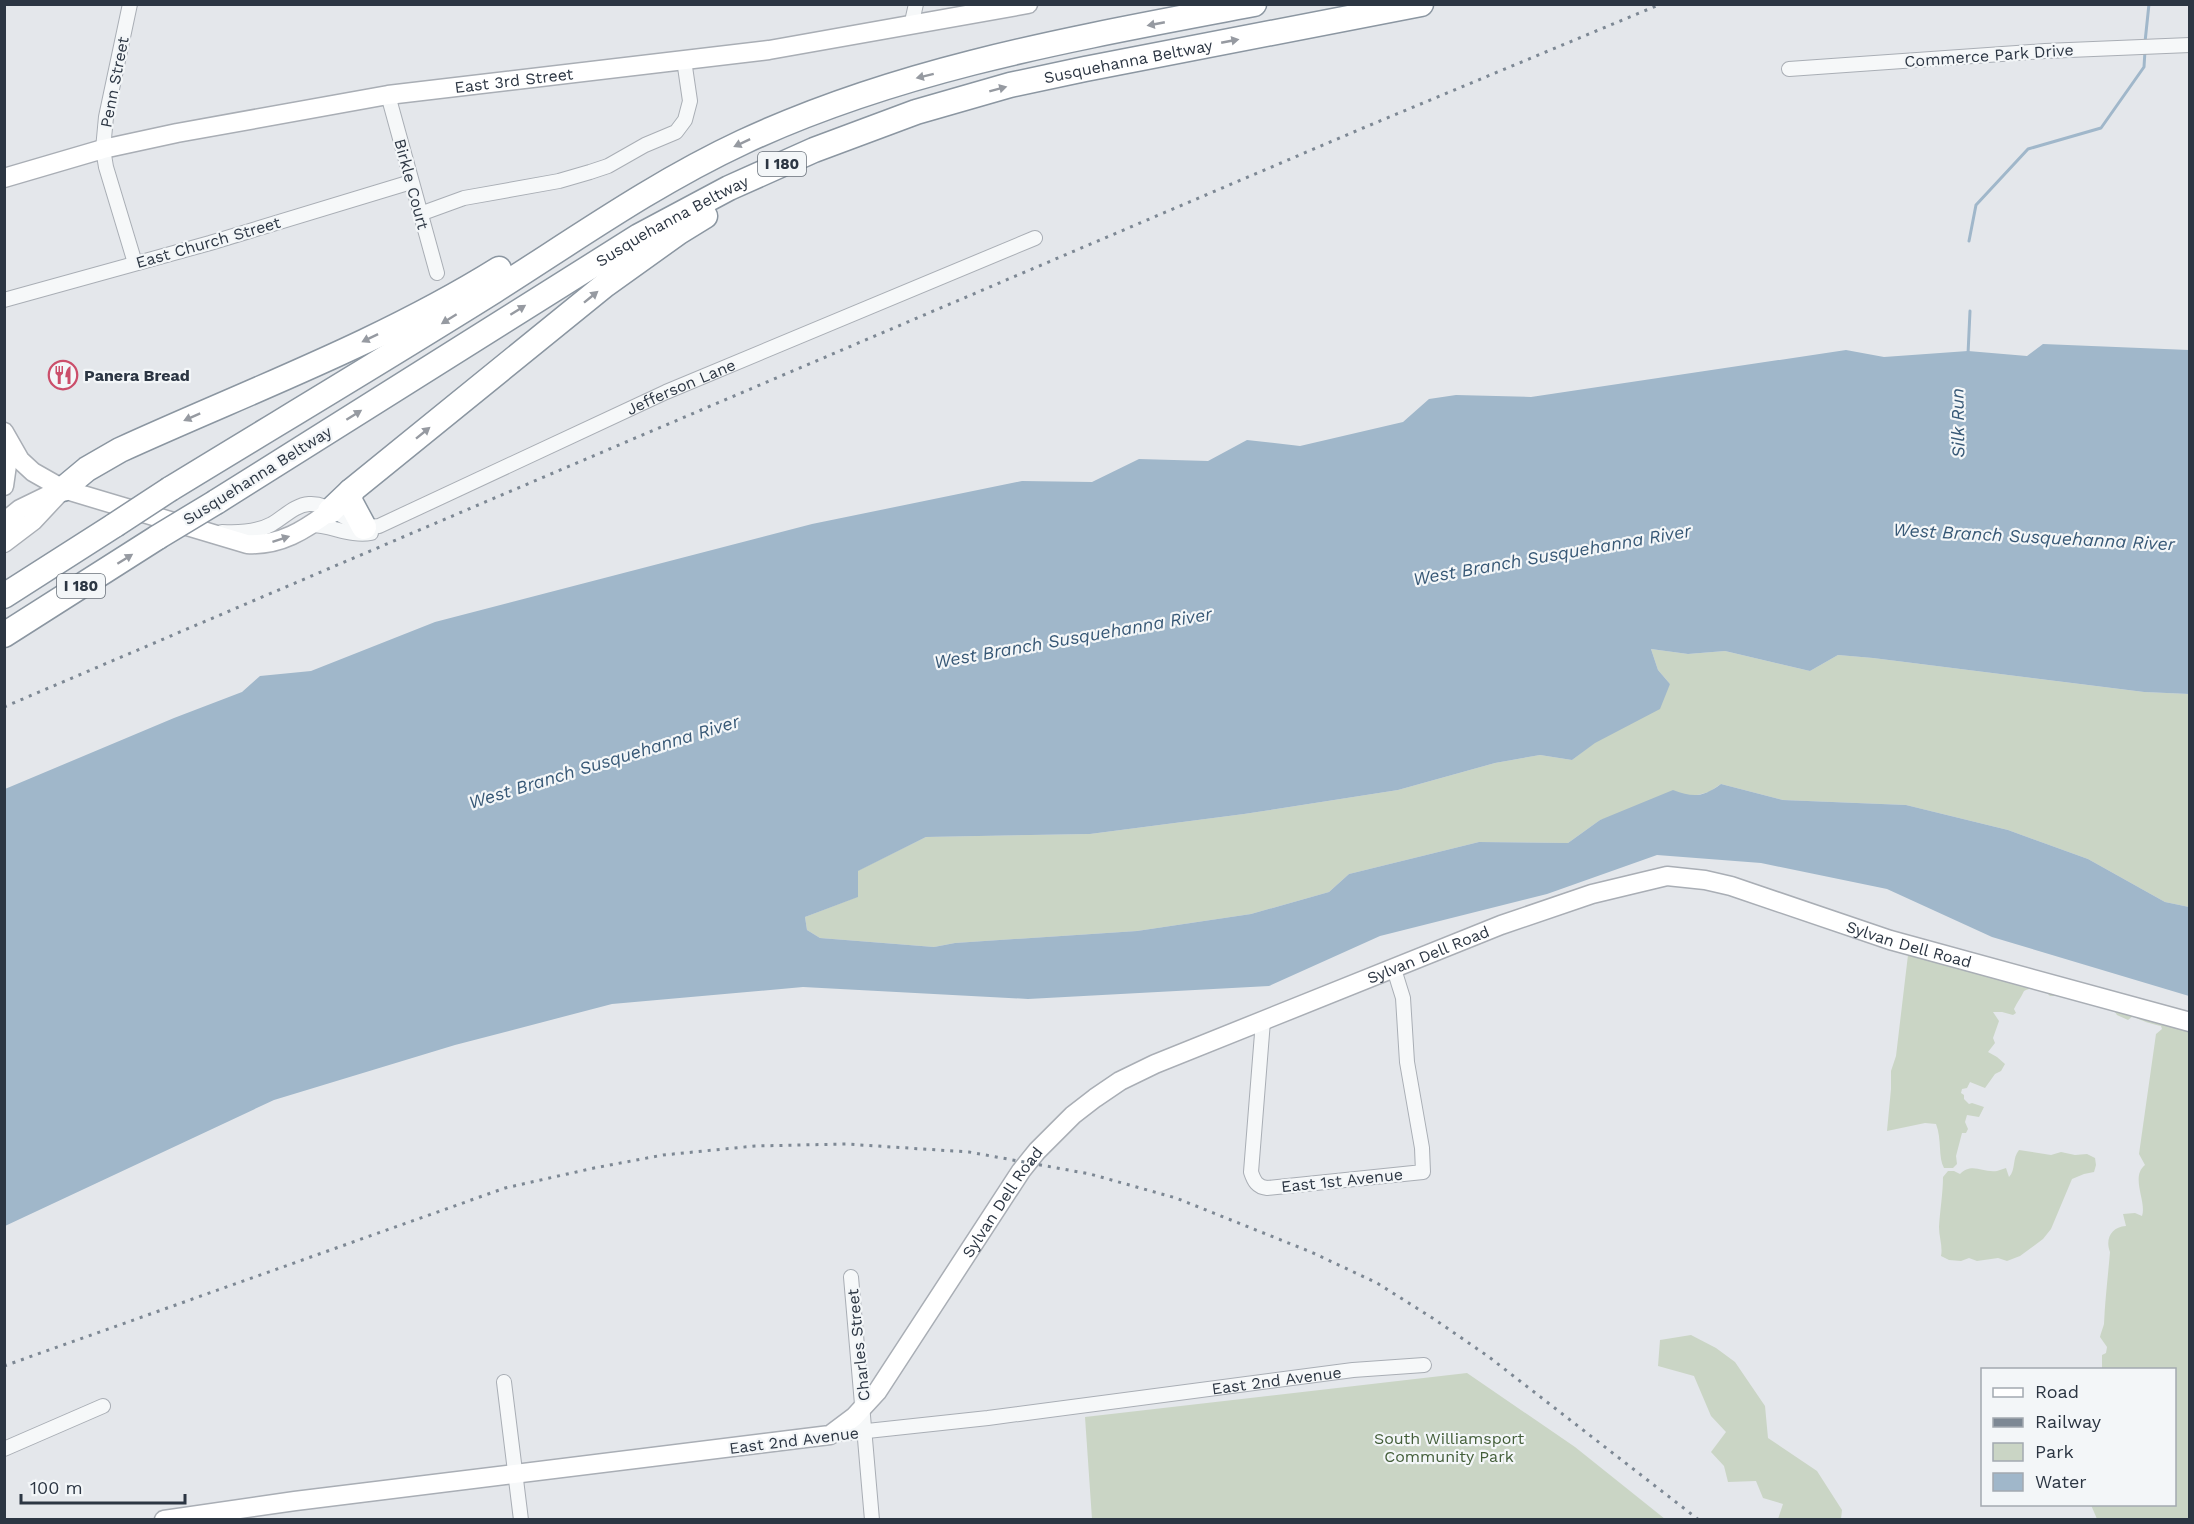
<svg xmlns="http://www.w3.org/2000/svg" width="2194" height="1524" viewBox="0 0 2194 1524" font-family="'Work Sans',sans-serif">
<rect width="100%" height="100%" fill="#e4e7eb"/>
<!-- green -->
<path fill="#cad5c5" d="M1651,649L1688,654L1725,651L1810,671L1838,655L1873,658L2144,692L2189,694V907L2165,902L2088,859L2008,830L1906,805L1783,800L1721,784L1709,792L1600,820L1568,843L1479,842L1349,874L1329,892L1251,914L1137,931L955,943L934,947L820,938L807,930L805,917L857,897V871L926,837L1090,834L1244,814L1398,790L1495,763L1540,755L1572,760L1670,684L1658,670Z
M1910,953L1966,964L1979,970L1980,968L2044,986L2056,996H2050C2043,988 2033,986 2024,991C2021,998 2017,1002 2014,1009L2016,1013L2013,1015L2002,1012H1993L1999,1021L1993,1038L1995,1043L1988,1052L1997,1057L2005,1064L2001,1071L1995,1074L1985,1088L1970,1082L1967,1088L1962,1089L1961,1093L1964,1095V1099L1969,1104L1972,1103L1984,1107L1979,1117L1967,1115L1965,1122L1968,1129L1966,1133H1962L1956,1156L1957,1164L1953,1168H1944C1938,1158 1942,1139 1936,1124L1925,1123L1887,1131L1891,1089V1071L1896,1056L1908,955Z
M2113,1009L2189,1025V1519H2097L2091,1505L2174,1504V1370L2102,1369V1355L2106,1353L2107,1347L2100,1337C2101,1332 2103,1328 2104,1324C2105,1300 2108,1276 2110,1252C2105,1239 2111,1227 2126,1226L2123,1214L2135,1213L2142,1216C2147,1202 2130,1177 2145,1165L2139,1154L2156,1034L2162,1029L2161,1026C2152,1024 2141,1021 2133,1016L2128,1020L2117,1015Z
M2019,1150L2051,1155L2061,1152L2075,1155L2087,1154L2095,1158L2096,1165L2094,1172L2084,1174L2072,1179L2051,1229L2043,1239L2020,1256L2007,1261L1998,1258L1977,1261L1969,1258L1961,1261L1949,1260L1941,1256C1943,1247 1939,1237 1939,1227C1940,1210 1943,1193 1943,1177L1948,1171H1954L1960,1174C1972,1162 1982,1173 1997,1171C2000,1170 2003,1169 2006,1168L2009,1177C2016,1170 2012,1158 2019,1150Z
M1691,1335L1716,1348L1735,1362L1765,1406L1768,1438L1817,1471L1842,1510L1841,1519H1778L1783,1504L1763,1498L1756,1481L1728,1482L1724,1466L1711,1452L1726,1432L1711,1416L1694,1376L1658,1366L1660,1340Z
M1467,1373L1575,1447L1665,1519H1092L1085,1417Z"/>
<!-- water -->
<path fill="#a0b7ca" d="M2043,344L2189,350V694L2144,692L1873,658L1838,655L1810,671L1725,651L1688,654L1651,649L1658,670L1670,684L1660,709L1595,743L1572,760L1540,755L1495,763L1398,790L1244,814L1090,834L926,837L858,871V897L805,917L807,930L820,938L934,947L955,943L1137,931L1251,914L1329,892L1349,874L1479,842L1568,843L1600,820L1673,790C1694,798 1703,797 1721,784L1783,800L1906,805L2008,830L2088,859L2165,902L2189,907V996L1992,937L1887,889L1761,863L1657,855L1547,894L1380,936L1269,986L1028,999L803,987L612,1004L455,1045L274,1100L5,1226V789L174,718L242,692L260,676L311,671L435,622L812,524L1022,481L1092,482L1139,459L1208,461L1247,440L1300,446L1403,422L1429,399L1456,395L1531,397L1846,350L1884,357L1968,351L2027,356Z"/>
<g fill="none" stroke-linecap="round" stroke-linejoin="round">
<!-- stream -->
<path stroke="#a0b7ca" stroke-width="3" d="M2145,42L2149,4
M1969,241L1976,205L2028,149L2101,128L2144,67L2145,51
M1968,354L1970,311"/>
<!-- street casing -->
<g stroke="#a9aeb5" stroke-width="16">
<g id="street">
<path d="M130,4L106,117L103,149L106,167L135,263"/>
<path d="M911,26L916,4"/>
<path d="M1789,69L2045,51L2190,45"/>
<path d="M388,95L437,273"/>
<path d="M420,214L464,198L559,181L590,172L608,166L645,145L676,132L685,120L690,101L684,60"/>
<path d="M4,300L210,243L411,182"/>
<path d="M311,525C331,525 351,537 371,533"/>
<path id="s1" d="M222,532C239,533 257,532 272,524C284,517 295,505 309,504C333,502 350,530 379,526L666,392L1035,238"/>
<path d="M1263,1021L1251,1172C1254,1181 1257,1187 1267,1188L1423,1172L1422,1148L1407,1062L1403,998L1394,969"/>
<path d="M851,1277L872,1520"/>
<path d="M504,1382L521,1520"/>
<path id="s2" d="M830,1435L988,1418L1353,1370L1424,1365"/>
<path d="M4,1449L103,1406"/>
</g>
</g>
<!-- secondary casing -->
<g stroke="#a9aeb5" stroke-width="21">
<g id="secondary">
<path id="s3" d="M4,178L103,149L177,133L388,95L769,50L1028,4"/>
<path d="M4,432L20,460L33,472L63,489L247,544C280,546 305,530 330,511"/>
<path d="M4,486L7,465L6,441"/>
<path d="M4,522L20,509L55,492"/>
<path d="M4,543L33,521L63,489"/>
<path id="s4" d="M164,1520L295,1501L830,1435L854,1417L877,1392L1021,1171L1037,1151L1073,1115L1095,1098L1120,1081L1155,1064L1501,925L1592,894L1667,876L1705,880L1731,886L1890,940L2190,1022"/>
</g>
</g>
<!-- highway casing -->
<g stroke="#8b96a1" stroke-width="27">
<g id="highway">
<path d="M63,489L87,469L120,450C247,392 380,343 499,269"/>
<path d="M170,489C278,423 387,358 494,291C576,239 655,183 743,142C903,67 1082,37 1254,4"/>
<path d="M351,491L350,501L364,527"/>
<path id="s5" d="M216,502L639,236L729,188L814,150L916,112L1010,85L1085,69L1421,4"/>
<path d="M330,511L351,491L605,285L679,232L705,216"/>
<path d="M4,596L115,525"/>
<path d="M4,635L158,537"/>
</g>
</g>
<!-- street -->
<use href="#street" stroke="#f6f8f9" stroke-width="14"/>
<!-- secondary -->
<use href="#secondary" stroke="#fff" stroke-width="18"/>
<!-- highway -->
<use href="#highway" stroke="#fff" stroke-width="24"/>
<!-- rail -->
<path stroke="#7d8894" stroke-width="3" stroke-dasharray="3 6" stroke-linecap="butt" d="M4,707L1363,128L1661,4
M4,1366L505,1188L594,1168L663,1155L755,1146L846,1144L969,1152L1090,1174L1176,1198L1311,1252L1377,1283L1434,1319L1489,1357L1699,1520"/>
<!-- highway-bridge casing -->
<g stroke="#8b96a1" stroke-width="27" stroke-linecap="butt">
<path id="highway-bridge" d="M115,525L170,489
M158,537L216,502"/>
</g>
<!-- highway-bridge -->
<use href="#highway-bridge" stroke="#fff" stroke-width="24"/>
</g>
<!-- one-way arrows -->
<defs><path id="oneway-solid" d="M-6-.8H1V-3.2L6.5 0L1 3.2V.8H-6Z" transform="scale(1.5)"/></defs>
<g fill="#969aa1">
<use href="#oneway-solid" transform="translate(1156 24) rotate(169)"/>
<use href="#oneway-solid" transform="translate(1230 41) rotate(-11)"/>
<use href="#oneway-solid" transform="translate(925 76) rotate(166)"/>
<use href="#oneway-solid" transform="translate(998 89) rotate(-15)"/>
<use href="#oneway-solid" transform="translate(742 143) rotate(155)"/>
<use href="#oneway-solid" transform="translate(591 297) rotate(-39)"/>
<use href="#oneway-solid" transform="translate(518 310) rotate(-32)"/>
<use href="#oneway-solid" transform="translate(449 319) rotate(148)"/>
<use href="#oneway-solid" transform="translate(370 338) rotate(154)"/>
<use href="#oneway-solid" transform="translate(354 415) rotate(-32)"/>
<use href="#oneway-solid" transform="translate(192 417) rotate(156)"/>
<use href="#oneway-solid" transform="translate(423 433) rotate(-39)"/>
<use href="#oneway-solid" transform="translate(281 539) rotate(-18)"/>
<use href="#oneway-solid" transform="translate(125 559) rotate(-32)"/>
</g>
<!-- icons -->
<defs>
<g id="restaurant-ring" transform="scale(1.5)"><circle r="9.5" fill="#f3f6f8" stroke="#cb4e6a" stroke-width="1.5"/><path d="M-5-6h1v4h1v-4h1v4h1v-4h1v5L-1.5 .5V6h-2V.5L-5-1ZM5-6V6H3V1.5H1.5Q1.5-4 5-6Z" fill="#cb4e6a"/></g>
</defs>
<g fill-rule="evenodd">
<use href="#restaurant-ring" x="63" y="375"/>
</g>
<g text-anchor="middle" stroke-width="4.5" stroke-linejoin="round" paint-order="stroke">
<!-- shield labels -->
<g fill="#f3f6f8" stroke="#687079" stroke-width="1.5">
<rect x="758" y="152" width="48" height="24" rx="4.5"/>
<rect x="57" y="574" width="48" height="24" rx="4.5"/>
</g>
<g font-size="15" font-weight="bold" fill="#2c3643">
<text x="782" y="169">I 180</text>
<text x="81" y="591">I 180</text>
</g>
<!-- street labels -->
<g font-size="16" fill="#2c3643" stroke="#f3f6f8">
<text transform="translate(1989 55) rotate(-4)" y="6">Commerce Park Drive</text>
<text dy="6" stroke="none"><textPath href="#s5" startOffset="1022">Susquehanna Beltway</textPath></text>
<text dy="6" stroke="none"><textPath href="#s3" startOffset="520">East 3rd Street</textPath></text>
<text transform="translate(114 82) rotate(-79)" y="6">Penn Street</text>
<text transform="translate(412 184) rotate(75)" y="6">Birkle Court</text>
<text dy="6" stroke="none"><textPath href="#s5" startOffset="536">Susquehanna Beltway</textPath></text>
<text transform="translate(208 242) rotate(-16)" y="6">East Church Street</text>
<text dy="6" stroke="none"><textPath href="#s1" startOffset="501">Jefferson Lane</textPath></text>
<text transform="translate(257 475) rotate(-32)" y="6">Susquehanna Beltway</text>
<text dy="6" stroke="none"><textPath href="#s4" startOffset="1971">Sylvan Dell Road</textPath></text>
<text dy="6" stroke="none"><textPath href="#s4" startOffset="1467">Sylvan Dell Road</textPath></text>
<text transform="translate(1342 1180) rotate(-6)" y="6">East 1st Avenue</text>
<text dy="6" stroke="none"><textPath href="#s4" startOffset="963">Sylvan Dell Road</textPath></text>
<text transform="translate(858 1345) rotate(-96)" y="6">Charles Street</text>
<text dy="6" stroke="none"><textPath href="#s2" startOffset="450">East 2nd Avenue</textPath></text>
<text transform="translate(794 1440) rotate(-7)" y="6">East 2nd Avenue</text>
</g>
<!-- poi labels -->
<g font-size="16" font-weight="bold" fill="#2c3643" stroke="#f3f6f8" text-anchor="start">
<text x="84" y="381">Panera Bread</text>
</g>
<!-- park labels -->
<g font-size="16" fill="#435e39" stroke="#f3f6f8">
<text x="1449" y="1444">South Williamsport<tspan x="1449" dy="18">Community Park</tspan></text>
</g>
<!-- water labels -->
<g font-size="18" font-style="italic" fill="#375876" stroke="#f3f6f8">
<text transform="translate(1958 423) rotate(-91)" y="6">Silk Run</text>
<text transform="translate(2034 537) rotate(3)" y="6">West Branch Susquehanna River</text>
<text transform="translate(1552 555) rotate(-10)" y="6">West Branch Susquehanna River</text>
<text transform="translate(1073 638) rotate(-10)" y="6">West Branch Susquehanna River</text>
<text transform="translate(604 762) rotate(-17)" y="6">West Branch Susquehanna River</text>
</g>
</g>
<!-- border -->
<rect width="2194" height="1524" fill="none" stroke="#2c3643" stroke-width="12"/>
<!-- legend -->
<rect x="1981" y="1368" width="195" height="138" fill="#f3f6f8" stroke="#a3a9b0" stroke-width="1.5"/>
<rect x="1993" y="1388" width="30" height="9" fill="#ffffff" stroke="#a3a9b0" stroke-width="1.5"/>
<text x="2035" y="1398" font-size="18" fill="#2c3643">Road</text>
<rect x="1993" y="1418" width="30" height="9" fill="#7d8894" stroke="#a3a9b0" stroke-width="1.5"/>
<text x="2035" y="1428" font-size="18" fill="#2c3643">Railway</text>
<rect x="1993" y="1443" width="30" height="18" fill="#cad5c5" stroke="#a3a9b0" stroke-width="1.5"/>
<text x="2035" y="1458" font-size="18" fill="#2c3643">Park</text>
<rect x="1993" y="1473" width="30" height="18" fill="#a0b7ca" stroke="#a3a9b0" stroke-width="1.5"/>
<text x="2035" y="1488" font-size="18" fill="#2c3643">Water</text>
<!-- scale -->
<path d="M21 1494v9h164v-9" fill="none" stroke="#2c3643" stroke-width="3"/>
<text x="30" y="1494" font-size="18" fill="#2c3643" stroke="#f3f6f8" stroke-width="4.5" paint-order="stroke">100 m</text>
</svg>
